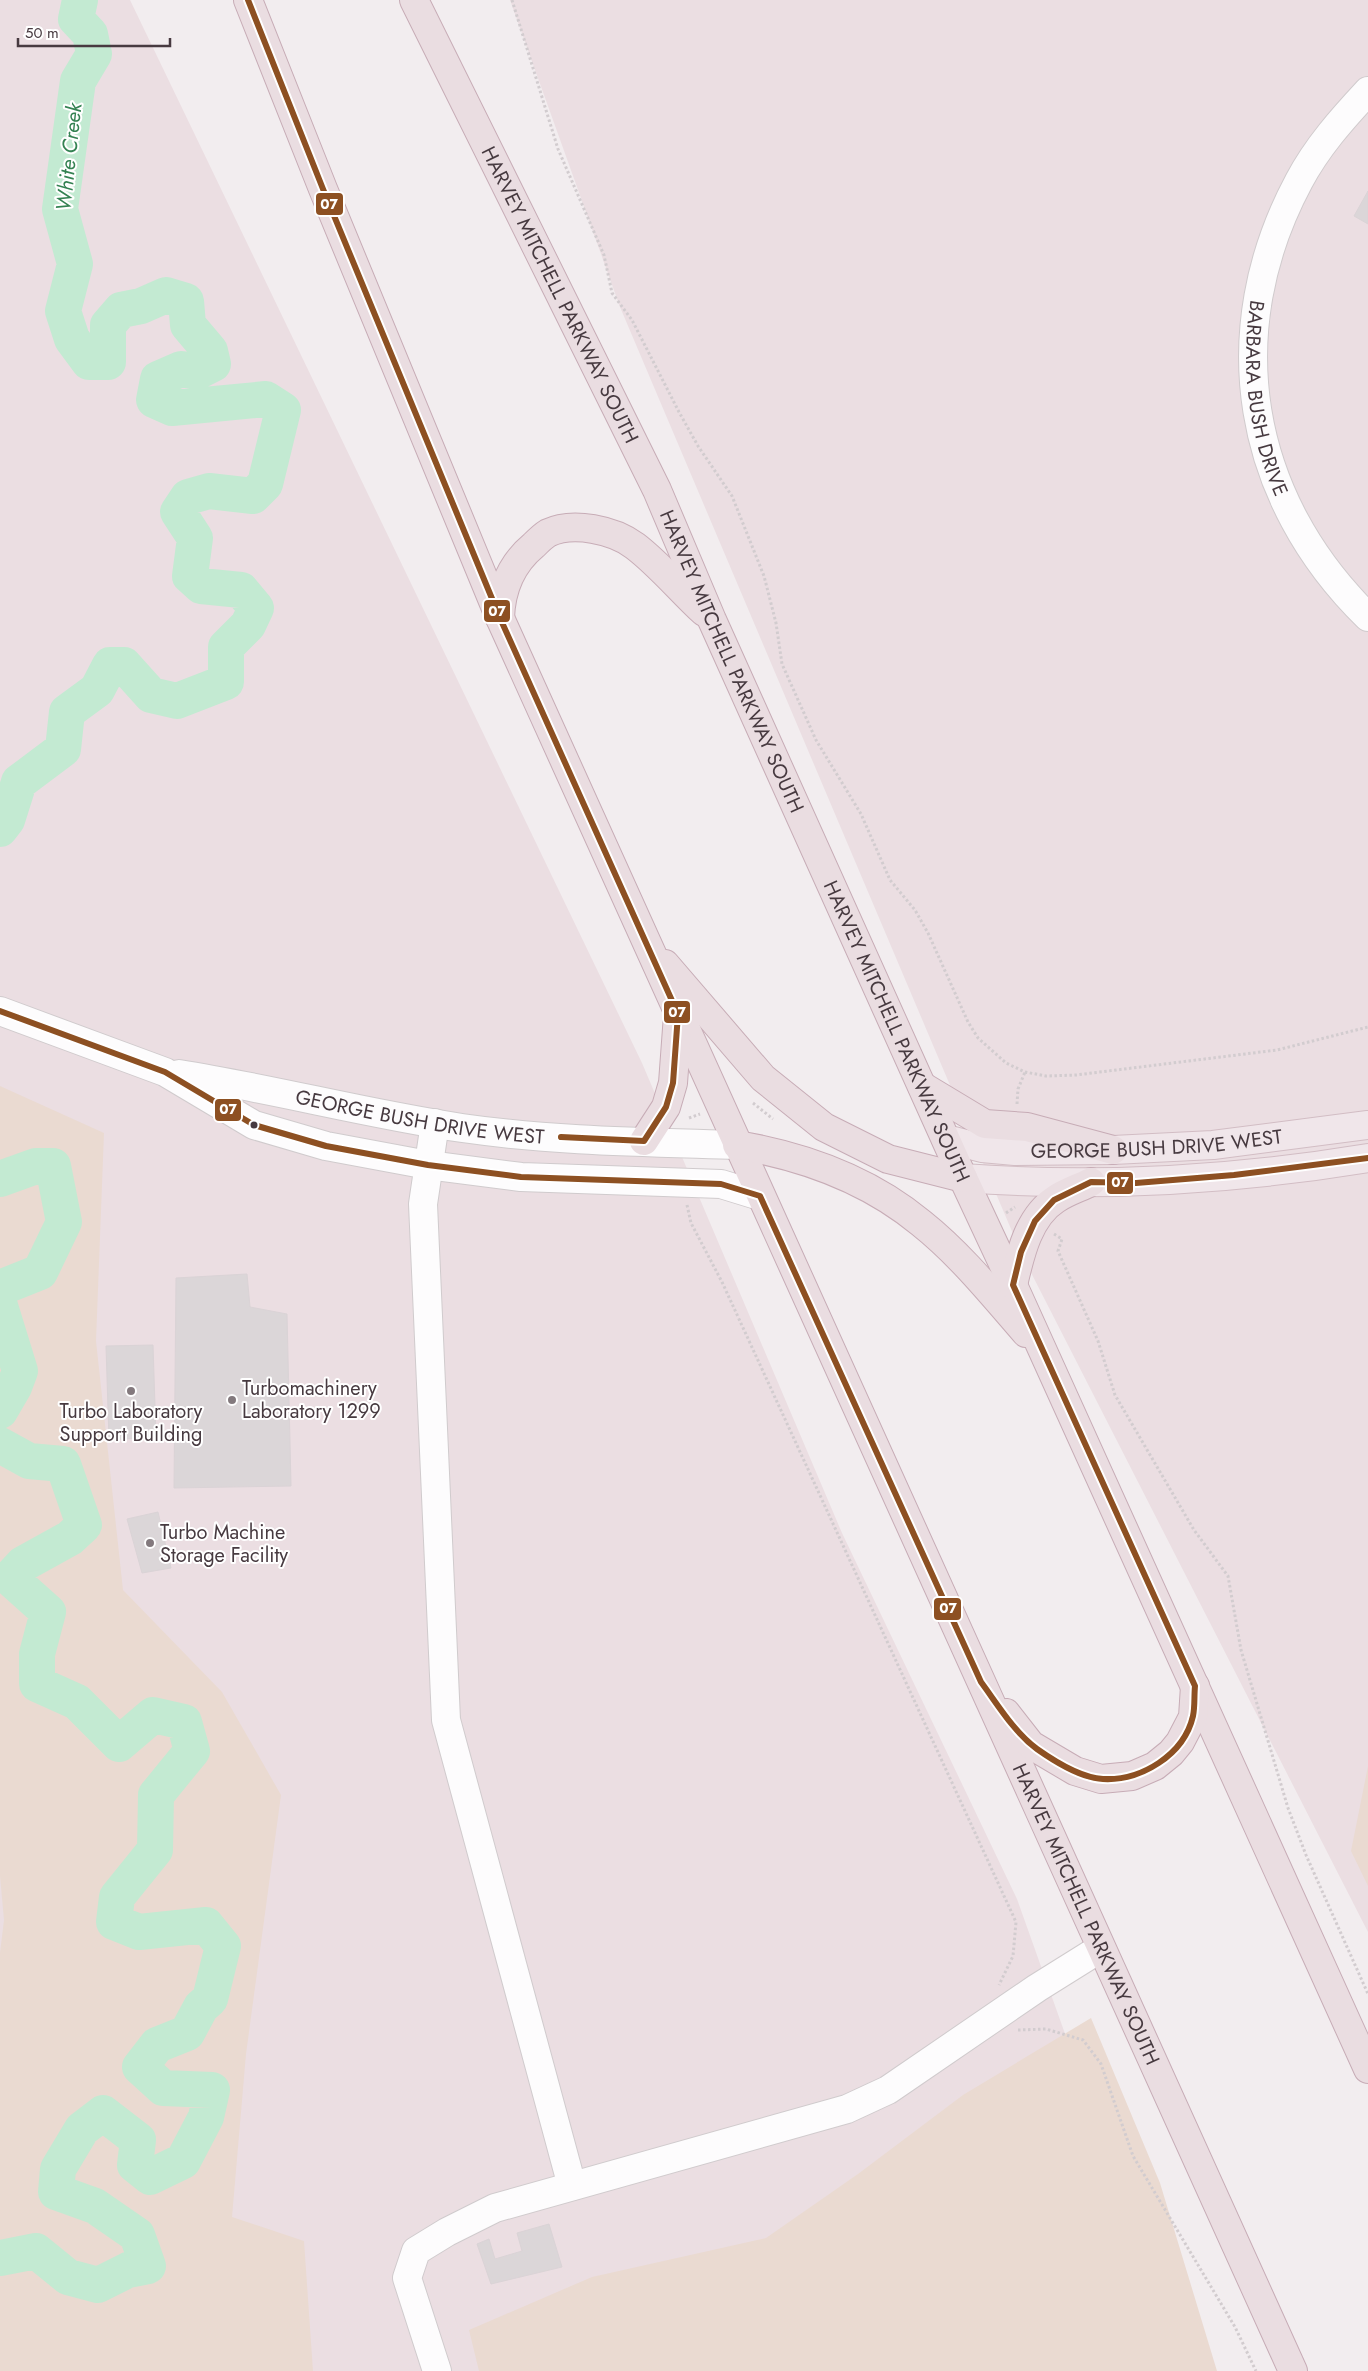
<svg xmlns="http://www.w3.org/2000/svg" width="1368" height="2371" viewBox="0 0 1368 2371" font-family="Jost,sans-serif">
<rect width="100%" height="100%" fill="#f2edef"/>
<!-- education -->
<path fill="#ebdee2" d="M0,0H130L642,1063L842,1533L1017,1899L1173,2337L1188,2371H0Z
M510,0H1368V1932L1022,1255L620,307Z"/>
<!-- green -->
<path fill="#eadad1" d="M0,1086L104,1133L96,1341L123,1590L222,1692L281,1795L246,2054L232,2217L304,2241L313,2371H0V1953L4,1920L0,1876Z
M1368,1766V1886L1351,1851Z
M1091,2018L1160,2183L1217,2371H479L469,2330L592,2277L766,2238L858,2174L963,2095Z"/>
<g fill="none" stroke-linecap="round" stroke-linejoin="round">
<!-- river -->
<path stroke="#c3ead2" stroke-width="36" d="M0,829L7,820L19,782L63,749L67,712L97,690L110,665H124L151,695L177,701L226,682V647L248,625L256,608L241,590L201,586L190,576L195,538L178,512L188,497L209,491L253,496L265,484L283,410L266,399L172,408L154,400L158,379L181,369L197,372L213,364L210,351L188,325L186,301L166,295L141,306L121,310L108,325V362H89L72,339L63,311L75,264L60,209L78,81L94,54L90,34L76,19L80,0
M0,1179L36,1166H53L64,1222L40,1272L0,1288
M0,1306L20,1371L14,1387L0,1411
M0,1445L29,1461L63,1464L84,1525L70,1538L23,1564L10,1578L48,1612L37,1654V1684L77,1702L119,1744L153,1715L184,1722L192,1751L156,1795L155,1850L117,1897L114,1922L139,1932L206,1925L223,1946L210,1999L201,2007L187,2033L157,2045L140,2067L163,2088L212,2090L206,2117L183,2161L150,2177L135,2165L138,2140L103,2113L82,2129L58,2169L56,2192L95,2206L137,2235L148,2266L128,2270L98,2285L68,2277L36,2251L0,2258"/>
</g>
<!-- building -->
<path fill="#dbd6d8" stroke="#dad3d6" d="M1368,191V224L1354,216Z
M247,1274L250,1307L287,1314L291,1486L174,1488L176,1278Z
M153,1345L156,1437L109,1440L106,1346Z
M158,1512L171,1568L142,1573L127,1519Z
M549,2224L562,2267L491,2284L477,2244L489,2239L495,2259L522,2251L517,2233Z"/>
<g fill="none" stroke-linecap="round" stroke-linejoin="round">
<!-- minor casing -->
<g stroke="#d0cbcd" stroke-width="30">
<g id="minor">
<path id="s1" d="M1368,91C1342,119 1317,147 1299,181C1218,332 1246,498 1368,617"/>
<path d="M0,1011L165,1072L254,1125L326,1146L428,1165L521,1177L721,1184L760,1196"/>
<path id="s2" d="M179,1074C274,1089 367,1114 462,1128C552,1141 646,1142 737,1145"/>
<path d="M435,1123L423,1204L446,1720L572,2186"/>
<path d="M437,2371L407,2278L416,2251L447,2232L495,2208L847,2109L888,2090L1037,1988L1101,1948"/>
</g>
</g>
<!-- major casing -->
<g stroke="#d2bdc4" stroke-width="30">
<g id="major">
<path id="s3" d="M946,1139L982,1148L1015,1151L1113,1150L1213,1145L1368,1125"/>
<path d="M963,1178C1098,1188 1234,1180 1368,1158"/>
</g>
</g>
<!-- highway casing -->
<g stroke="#c7acb6" stroke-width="30">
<g id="highway">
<path id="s4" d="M248,0L323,189L500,618L1293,2371"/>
<path id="s5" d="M414,0L657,490L712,620L963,1178L1013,1285L1368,2069"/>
<path d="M500,618C501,590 511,564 534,545C538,541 543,536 548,533C573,521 614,530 635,546C660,565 681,591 704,612"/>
<path d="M665,964L763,1078L824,1127L888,1159L963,1178"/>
<path d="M922,1086L985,1124L1027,1127L1113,1150"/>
<path d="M644,1141L666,1107L673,1083L678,1015"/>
<path d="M737,1145C803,1156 869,1180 921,1223C960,1254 993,1295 1026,1333"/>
<path d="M1013,1285C1020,1255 1028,1217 1056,1199C1066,1192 1079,1188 1091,1182"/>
<path d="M1006,1713L1031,1745L1075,1771L1101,1779L1132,1776L1155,1766L1171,1753L1180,1742L1193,1717L1195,1686"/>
</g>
</g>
<!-- path -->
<path stroke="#d2cccf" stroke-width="3" stroke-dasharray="2.5 2.5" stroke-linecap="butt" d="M512,0L558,149L604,255L612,293L632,320L679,412L698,446L732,496L764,576L776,623L782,664L816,740L861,814L890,880L915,910L928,933L968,1022L978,1038L1006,1063L1025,1072L1046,1076L1076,1075L1277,1050L1368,1027
M753,1103L773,1119
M1017,1104L1018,1089L1025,1072
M689,1118L700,1114
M687,1205L691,1223L722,1282L1016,1922L1013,1956L999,1985
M1006,1213L1015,1207
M1054,1234L1062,1239L1058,1251L1098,1341L1115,1395L1194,1530L1228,1576L1241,1650L1288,1808L1306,1855L1368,1994
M1018,2030L1046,2029L1083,2040L1101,2064L1133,2156L1235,2327L1256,2371"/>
<!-- minor -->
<use href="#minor" stroke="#fdfcfd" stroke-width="28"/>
<!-- major -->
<use href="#major" stroke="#f0e6ea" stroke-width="28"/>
<!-- highway -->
<use href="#highway" stroke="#eadde1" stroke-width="28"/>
<!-- bus-1 casing -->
<g stroke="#fff" stroke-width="10">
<path id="bus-1" d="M248,0L323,189L500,618L678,1014L673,1083L666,1107L644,1141L561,1137
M0,1011L165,1072L254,1125L326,1146L428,1165L521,1177L721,1184L760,1196L981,1682C998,1705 1014,1732 1037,1749C1054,1761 1081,1778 1103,1779C1141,1781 1184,1755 1193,1716C1195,1707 1194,1696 1195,1686L1013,1285L1021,1252L1035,1221L1054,1200L1091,1182L1136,1183L1234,1175L1368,1158"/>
</g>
<!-- bus-1 -->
<use href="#bus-1" stroke="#8d5022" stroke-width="6"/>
</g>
<!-- markers -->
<circle fill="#473a40" stroke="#fff" stroke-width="2" cx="254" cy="1125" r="4.5"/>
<g fill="#83797d" stroke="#fff" stroke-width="2">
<circle cx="131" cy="1391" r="5"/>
<circle cx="232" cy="1400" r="5"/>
<circle cx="150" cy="1543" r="5"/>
</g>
<g text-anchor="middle" stroke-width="4" stroke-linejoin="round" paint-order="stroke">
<!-- street labels -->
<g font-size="20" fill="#473a40" stroke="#fff">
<text dy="7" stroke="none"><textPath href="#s5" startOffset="329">HARVEY MITCHELL PARKWAY SOUTH</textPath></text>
<text dy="7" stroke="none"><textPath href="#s1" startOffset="340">BARBARA BUSH DRIVE</textPath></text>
<text dy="7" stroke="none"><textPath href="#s5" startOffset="734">HARVEY MITCHELL PARKWAY SOUTH</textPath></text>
<text dy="7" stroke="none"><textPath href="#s5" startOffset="1139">HARVEY MITCHELL PARKWAY SOUTH</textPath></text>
<text dy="7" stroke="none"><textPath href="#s2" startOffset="245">GEORGE BUSH DRIVE WEST</textPath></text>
<text dy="7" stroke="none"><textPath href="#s3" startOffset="212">GEORGE BUSH DRIVE WEST</textPath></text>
<text dy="7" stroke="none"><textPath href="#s4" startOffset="2090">HARVEY MITCHELL PARKWAY SOUTH</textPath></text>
</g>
<!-- poi labels -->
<g font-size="20" fill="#473a40" stroke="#fff" text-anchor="start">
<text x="242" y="1395">Turbomachinery<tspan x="242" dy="23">Laboratory 1299</tspan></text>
<text x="131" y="1418" text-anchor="middle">Turbo Laboratory<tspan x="131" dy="23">Support Building</tspan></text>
<text x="160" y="1539">Turbo Machine<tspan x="160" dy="23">Storage Facility</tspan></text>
</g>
<!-- water labels -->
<g font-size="21" font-style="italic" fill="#348252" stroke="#fff">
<text transform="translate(69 157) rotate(-84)" y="7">White Creek</text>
</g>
</g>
<g stroke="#fff" stroke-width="2">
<rect x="315" y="192" width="29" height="24" rx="5" fill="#8d5022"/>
<rect x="483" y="599" width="28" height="24" rx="5" fill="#8d5022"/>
<rect x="663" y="1000" width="28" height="24" rx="5" fill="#8d5022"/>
<rect x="214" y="1098" width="28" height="24" rx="5" fill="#8d5022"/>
<rect x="1106" y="1171" width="28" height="24" rx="5" fill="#8d5022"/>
<rect x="933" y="1597" width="29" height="24" rx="5" fill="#8d5022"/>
</g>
<g font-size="14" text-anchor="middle" font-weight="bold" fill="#fff">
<text x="329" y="209">07</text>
<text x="497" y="616">07</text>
<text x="677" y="1017">07</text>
<text x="228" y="1114">07</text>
<text x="1120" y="1187">07</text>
<text x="948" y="1613">07</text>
</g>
<!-- scale -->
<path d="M18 38v8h152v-8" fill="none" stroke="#473a40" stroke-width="2.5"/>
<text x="25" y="38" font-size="15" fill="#473a40" stroke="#ffffff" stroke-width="4" paint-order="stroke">50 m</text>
</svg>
